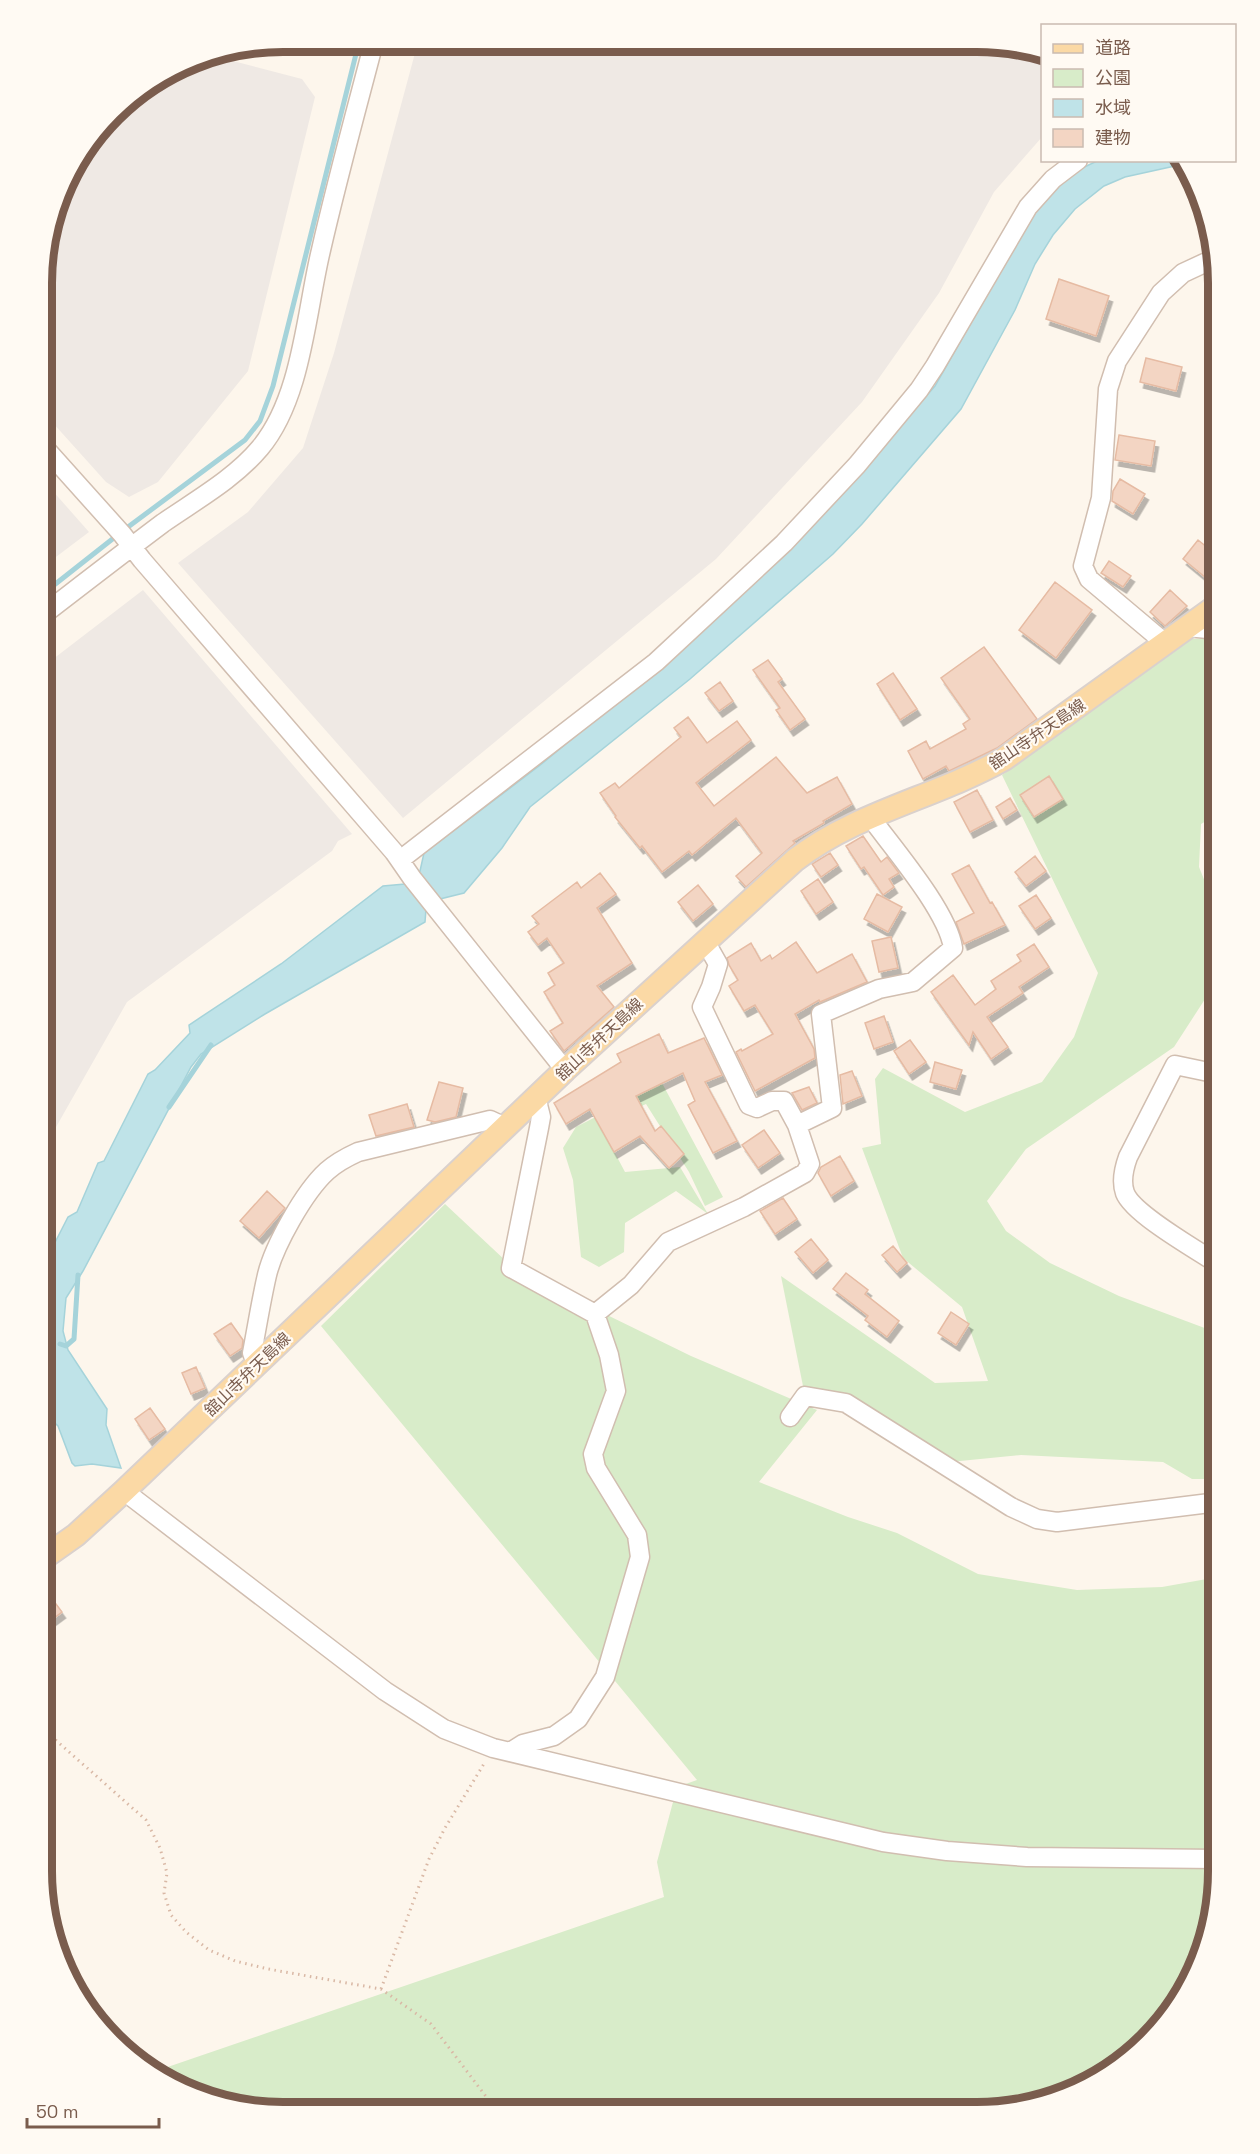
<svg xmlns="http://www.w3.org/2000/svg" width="1260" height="2154" viewBox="0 0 1260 2154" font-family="'Space Grotesk','Noto Sans JP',sans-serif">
<defs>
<filter id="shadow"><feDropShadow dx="3.5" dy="6" stdDeviation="0" flood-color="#0004"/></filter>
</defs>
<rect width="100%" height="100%" fill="#fdf6ec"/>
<!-- industrial -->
<path fill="#efe9e4" d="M418,42L1008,44L1042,53V137L994,192L939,293L862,402L716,559L403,818L178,563L248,512L303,448L334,353Z
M214,56L302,79L315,97L248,371L158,482L129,497L106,482L44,413V252L67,176L124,102L191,60Z
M44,481L89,532L44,566Z
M143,590L352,834L338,841L332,851L127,1002L43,1150L44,666Z"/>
<!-- green -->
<path fill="#d8ecc9" d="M1192,639H1218V814L1201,824L1199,867L1218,914V979L1174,1047L1026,1149L987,1201L1006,1231L1050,1263L1119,1296L1218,1333V1479H1192L1163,1462L1021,1455L950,1462L889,1420L805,1396L781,1276L935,1383L988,1381L962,1307L903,1258L862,1148L881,1144L875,1079L883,1068L965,1112L1042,1082L1074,1037L1098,973L1002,775Z
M662,1083L723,1197L705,1206L689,1172L646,1104L600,1125L625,1172L680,1167L708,1214L676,1191L625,1223L624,1252L599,1267L581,1257L573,1180L563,1148L576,1127Z
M445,1204L507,1262L511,1268L691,1356L817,1410L759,1482L848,1517L897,1533L978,1574L1077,1590L1162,1587L1218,1577L1217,1887L1205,1948L1168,2017L1123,2062L1069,2094L977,2112L252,2110L191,2093L153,2072L664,1897L657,1862L677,1787L697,1780L321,1326Z"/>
<!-- water -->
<path fill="#bfe3e8" stroke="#a5d3da" stroke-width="1.5" d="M1097,161H1182L1184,164L1125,177L1104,186L1075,209L1053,235L1035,264L1015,310L961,409L862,524L833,554L690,679L530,807L502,848L464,893L440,899L426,909L425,922L265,1014L201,1054L191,1067L83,1271L66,1298L63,1331L68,1350L107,1409L106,1425L121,1468L92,1464L75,1466L72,1463L58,1426L43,1412V1266L68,1217L77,1212L98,1163L104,1161L148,1074L155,1070L190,1033L189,1025L281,964L383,886L405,884L420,871L424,853L539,766L661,666L709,624L807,532L935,386L1033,214L1055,187L1076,171Z"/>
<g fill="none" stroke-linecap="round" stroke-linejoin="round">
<!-- stream -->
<path stroke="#a5d3da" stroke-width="5" d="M128,527L245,440L260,421L273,386L359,42
M44,593L115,537
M169,1107L211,1045
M60,1344L66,1346L74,1339L78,1275"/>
</g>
<!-- building -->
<path fill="#f3d5c3" stroke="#e6bba3" stroke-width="1.5" filter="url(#shadow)" d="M1059,279L1109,296L1096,336L1046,319Z
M1146,358L1182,367L1176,391L1140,382Z
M1119,435L1155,441L1151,466L1115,460Z
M1120,479L1145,494L1133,514L1112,501L1113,491Z
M1198,540L1218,556V574L1211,582L1183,559Z
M1109,561L1131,576L1123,587L1101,573Z
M1055,582L1092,610L1056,658L1019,630Z
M1170,590L1187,606L1165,626L1150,612Z
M984,647L1037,719L997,748L949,771L946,766L923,779L908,751L926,741L930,749L966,729L963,724L970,719L941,678Z
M768,660L782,679L778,682L805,719L790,730L776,710L780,708L753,670Z
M893,673L917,709L900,720L877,684Z
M720,682L733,701L719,711L705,693Z
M688,717L707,743L737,721L751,740L696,783L714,806L776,757L807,793L837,777L852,804L823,821L824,823L793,841L795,843L746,887L736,876L762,853L736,818L692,855L689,851L662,872L642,846L640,848L615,817L616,816L600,793L615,783L619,788L681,737L674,728Z
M1049,776L1063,799L1034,817L1020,795Z
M977,790L993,820L970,832L954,802Z
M1010,798L1017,810L1003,819L996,807Z
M863,836L881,862L887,857L899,873L889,879L894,887L883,895L864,867L861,869L846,846Z
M830,853L838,865L821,877L812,864Z
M1035,856L1046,871L1026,886L1015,872Z
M969,865L990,903L992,902L1005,925L964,944L956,922L974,913L952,874Z
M600,873L616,894L597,908L632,963L597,986L614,1007L564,1051L550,1031L563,1023L544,992L555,985L548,973L564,963L547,938L538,945L528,932L539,924L532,916L577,882L581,888Z
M818,879L833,902L816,914L801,891Z
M698,885L713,904L693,921L678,902Z
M877,894L902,907L888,932L864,919Z
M1036,895L1051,918L1035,929L1019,906Z
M891,937L898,968L879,972L872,941Z
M796,942L817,973L852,954L867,982L820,1002L819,1000L795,1014L814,1049L815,1058L755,1091L736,1052L741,1049L742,1051L773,1034L755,1005L744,1011L729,986L738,980L729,965L727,958L751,943L761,961L770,955L772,959Z
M1034,944L1049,967L1019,987L1023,993L987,1017L1008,1047L991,1059L973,1032L969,1045L931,992L953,975L975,1005L996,989L991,981L1021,961L1017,955Z
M884,1016L893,1042L874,1049L865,1023Z
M659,1034L668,1053L704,1038L722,1075L705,1082L737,1141L713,1153L688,1105L695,1101L683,1073L636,1096L655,1131L661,1126L684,1154L669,1168L640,1136L614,1152L590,1109L566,1124L554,1103L621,1062L617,1054Z
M910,1040L926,1062L909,1074L894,1051Z
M935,1062L962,1070L956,1089L930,1082Z
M852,1071L862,1096L843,1104L840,1075Z
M439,1082L463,1088L456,1117L435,1122L427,1120Z
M809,1087L817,1103L802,1110L792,1093Z
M407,1104L414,1127L376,1136L369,1115Z
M764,1130L780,1153L758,1168L742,1145Z
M840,1156L854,1181L831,1196L818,1173L821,1167Z
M267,1191L285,1208L259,1238L240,1221Z
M783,1198L797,1219L775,1234L760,1211Z
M811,1239L828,1260L813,1273L795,1252Z
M893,1246L907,1263L897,1272L882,1255Z
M846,1273L868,1290L865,1294L899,1321L887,1337L865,1320L868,1316L833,1289Z
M951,1312L969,1324L956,1345L938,1333Z
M231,1323L243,1340L242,1348L230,1356L214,1334Z
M196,1367L205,1388L191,1394L182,1373Z
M150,1408L165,1429L149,1440L135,1419Z
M53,1600L62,1612L42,1627V1608Z"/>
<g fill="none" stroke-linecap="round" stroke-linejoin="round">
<!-- minor casing -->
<g stroke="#d1beb0" stroke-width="21">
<path id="minor" d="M44,447L122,534L142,560L394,852L412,878L565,1070
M44,614C83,584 123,553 163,523C196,500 234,479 260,448C302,398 306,312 321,250C337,180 356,111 374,42
M1187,627L1218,630
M1165,643L1089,579L1083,566L1101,498L1108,389L1117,361L1161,293L1183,273L1213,259
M400,860L656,662L784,543L857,465L919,390L935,366L1028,207L1053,179L1078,160
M536,1097L541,1117L539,1128L511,1268L595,1314
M797,1125L832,1108L821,1014L879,989L913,982L953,948C948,912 894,849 871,818
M1218,1264C1197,1250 1133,1214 1125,1193C1121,1182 1124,1168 1128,1157L1175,1065L1218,1074
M257,1364L252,1353C257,1327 261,1301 267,1275C274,1246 304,1192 327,1171C336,1163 347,1157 358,1152L490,1120L505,1127
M790,1417L805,1396L846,1403L1011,1507L1037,1519L1057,1522L1218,1502
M124,1491L385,1691L444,1729L493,1748L883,1842L947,1851L1027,1857L1217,1859
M510,1752L523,1744L554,1736L578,1719L605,1677L640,1557L637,1535L596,1468L593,1454L616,1391L609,1355L595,1314L631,1285L668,1242L744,1207L805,1173L810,1164L797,1125L784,1101H772L757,1108L749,1105L702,1007L711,987L718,964L705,941"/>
</g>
<!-- major casing -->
<g stroke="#dad1cd" stroke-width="26">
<path id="major" d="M42,1559L76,1535L124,1491L565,1070L795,860C857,812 937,797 1004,759L1218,605"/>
</g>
<!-- path -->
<path stroke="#d9b8a5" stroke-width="3" stroke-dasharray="1.5 4.5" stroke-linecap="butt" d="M42,1728L146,1820L160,1848L167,1873L164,1893L171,1915L186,1932L209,1950L235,1961L268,1969L381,1989L431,2024L497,2111
M381,1989L429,1859L445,1828L485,1762"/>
<!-- minor -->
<use href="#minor" stroke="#fff" stroke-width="18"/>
<!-- major -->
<use href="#major" stroke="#fbd9a5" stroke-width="22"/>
</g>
<g text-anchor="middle" stroke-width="4.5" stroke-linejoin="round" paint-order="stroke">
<!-- street labels -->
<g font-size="16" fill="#7a5c4d" stroke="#fffaf3">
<text transform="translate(1037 734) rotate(-34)" y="6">舘山寺弁天島線</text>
<text transform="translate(599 1039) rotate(-43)" y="6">舘山寺弁天島線</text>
<text transform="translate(247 1374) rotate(-44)" y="6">舘山寺弁天島線</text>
</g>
</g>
<!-- crop -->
<path d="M0 0H1260V2154H0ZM283 52H977A231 231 0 0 1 1208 283V1871A231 231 0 0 1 977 2102H283A231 231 0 0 1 52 1871V283A231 231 0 0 1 283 52Z" fill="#fffaf3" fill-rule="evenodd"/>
<path fill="none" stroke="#7a5c4d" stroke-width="8" d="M283 52H977A231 231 0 0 1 1208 283V1871A231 231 0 0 1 977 2102H283A231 231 0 0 1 52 1871V283A231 231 0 0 1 283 52Z"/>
<!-- legend -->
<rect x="1041" y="24" width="195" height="138" fill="#fffaf3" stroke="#cabbb1" stroke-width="1.5"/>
<rect x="1053" y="44" width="30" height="9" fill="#fbd9a5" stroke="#cabbb1" stroke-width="1.5"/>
<text x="1095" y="54" font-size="18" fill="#7a5c4d">道路</text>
<rect x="1053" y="69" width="30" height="18" fill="#d8ecc9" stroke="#cabbb1" stroke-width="1.5"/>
<text x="1095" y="84" font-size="18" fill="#7a5c4d">公園</text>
<rect x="1053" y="99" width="30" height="18" fill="#bfe3e8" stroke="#cabbb1" stroke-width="1.5"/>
<text x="1095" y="114" font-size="18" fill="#7a5c4d">水域</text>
<rect x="1053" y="129" width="30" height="18" fill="#f3d5c3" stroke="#cabbb1" stroke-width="1.5"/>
<text x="1095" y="144" font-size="18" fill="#7a5c4d">建物</text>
<!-- scale -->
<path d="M27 2118v9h132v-9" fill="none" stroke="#7a5c4d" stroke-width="3"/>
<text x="36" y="2118" font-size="18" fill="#7a5c4d" stroke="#fffaf3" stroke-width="4.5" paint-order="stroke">50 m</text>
</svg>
